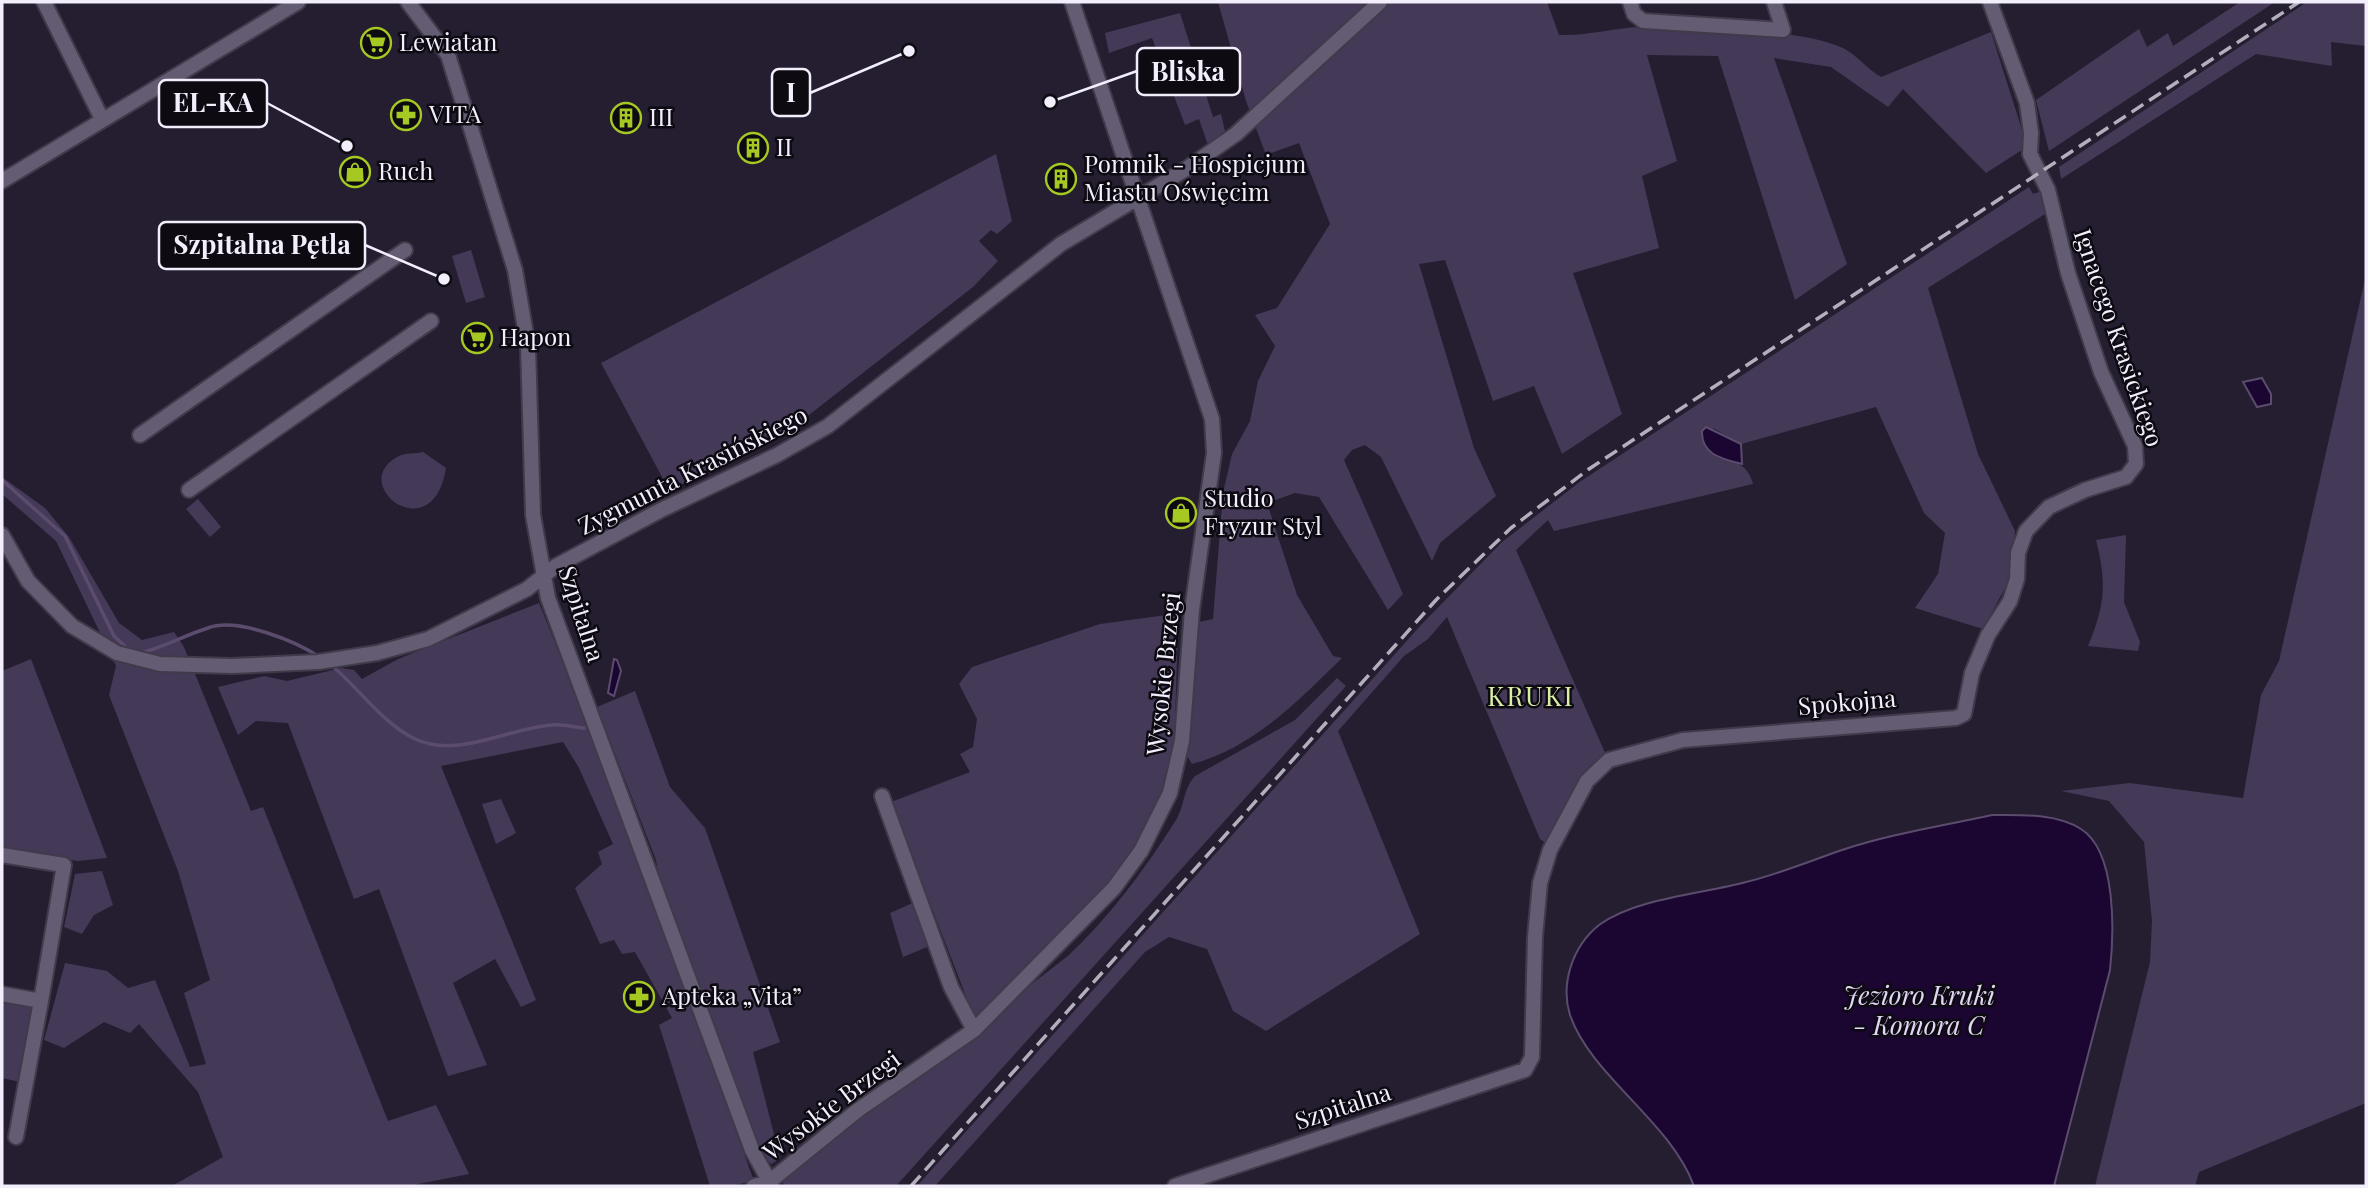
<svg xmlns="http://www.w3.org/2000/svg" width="2368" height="1188" viewBox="0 0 2368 1188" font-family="'Playfair Display',serif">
<rect width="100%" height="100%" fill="#251e31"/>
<!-- green -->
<path fill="#453958" d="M1218,2H1547L1559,35C1587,36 1613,28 1640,27C1689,26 1799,28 1843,48C1856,54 1867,69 1881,77L1991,32L2023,133L2022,150L1986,173L1903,89L1888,107L1831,67L1774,58L1847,264L1795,300L1718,56L1647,55L1677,161L1642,176L1659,248L1573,273L1622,414L1562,454L1534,386L1493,401L1445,260L1419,264L1474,448L1496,496L1440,543L1432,561L1381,457L1365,445L1352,450L1344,460L1403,594L1388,610L1319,497L1295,493L1267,503L1297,595L1333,656L1342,658C1298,701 1253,748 1192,764L1186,754L1194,623L1213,619L1223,493L1232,454L1250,421L1258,381L1275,346L1255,315L1277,308L1330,224L1299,143L1266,155L1246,101Z
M2240,2H2275L2049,151L2036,100L2139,29L2147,47L2168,33L2173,46Z
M2307,2H2366V46L2331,42L2332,66L2256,54L2061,179L2059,167Z
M1180,13L1213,117L1221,114L1225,131L1208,145L1199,119L1185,125L1152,38L1109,53L1105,33Z
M996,154L1012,221L997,234L991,230L979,241L998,261L973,287L800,422L720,468L669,490L601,363Z
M2029,187L2033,194L2045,190V214L1928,288L1978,454L2015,531L2011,577L1983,629L1915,608L1938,574L1945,533L1924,513L1876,407L1741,444L1713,428L1716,457C1734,462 1748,463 1753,484L1554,531L1548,520L1516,550L1606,755L1547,844L1540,839L1447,617L1428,639L1404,656L1338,731L1420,934L1266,1031L1233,1011L1207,949L1169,937L1145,952L935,1186H917L1421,625L1502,542L1581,481Z
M471,250L485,297L466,303L452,256Z
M2366,275V1103L2199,1172L2195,1186H2095L2150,962L2152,921L2144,842L2109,801L2061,791L2130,783L2243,798L2261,695L2279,661Z
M423,452L446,468C433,551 347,485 397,457C405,452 416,454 423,452Z
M2,477L45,508L69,537L119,623L142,640L174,632L184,647L251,811L263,807L388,1121L436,1105L469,1174L408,1186H172L223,1157L198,1092L139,1024L130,1033L104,1022L64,1048L44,1040L65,963L107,971L128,988L155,980L190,1067L206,1064L184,993L210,980L178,871L109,695L116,666L56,541L2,494Z
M198,499L221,527L210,537L186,509Z
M2126,535L2124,602L2140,642L2138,651L2088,646C2105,605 2107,584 2096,540Z
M539,603L583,712L754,1181L730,1186H710L659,1025L672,1018L635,952L622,954L614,940L600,944L575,888L602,864L598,852L613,844L579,768L563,742L441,766L536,1000L521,1007L495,959L453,983L487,1065L448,1076L379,889L354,899L288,723L256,721L238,735L218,687L264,676L287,681L341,668L354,670L362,679L398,659Z
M1174,614L1178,623L1173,791L1124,880L974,1017L891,802L970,772L960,754L973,747L977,719L959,684L972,667L1100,624Z
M31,659L107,858L77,861L2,848V671Z
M1337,678L1346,686L896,1186H784L782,1180L792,1170L1069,955C1111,915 1145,869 1176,820C1185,805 1183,789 1195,776L1295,720Z
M635,691L670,787L705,828L780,1042L753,1052L780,1158L772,1164L767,1161L756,1144L661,890L656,860L597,707Z
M501,799L516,833L496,844L482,804Z
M102,871L113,905L94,915L82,934L64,927L75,874Z
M915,902L932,945L903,957L890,913Z
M2,998L32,1003L37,1009L20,1082L2,1078Z"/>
<!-- water -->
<path fill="#1a0630" stroke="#5b4c6d" stroke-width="2" d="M2262,378L2271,394V404L2257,407L2243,382Z
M1706,427L1741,444L1742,464C1723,459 1701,455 1702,431Z
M614,659L617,660L621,671L614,696L608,693Z
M1992,815C2020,815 2056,813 2081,829C2117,852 2114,933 2110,970L2054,1186H1694C1670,1121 1591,1076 1570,1015C1560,983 1573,946 1599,925C1636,898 1702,894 1746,882C1779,874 1810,861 1842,850C1890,834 1942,826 1992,815Z"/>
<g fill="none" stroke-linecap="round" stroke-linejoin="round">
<!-- stream -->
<path stroke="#5b4c6d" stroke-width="3.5" d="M2,480L65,536L114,636L128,649
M141,653C165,647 185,635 208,628C237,617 296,641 321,658
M330,664C358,687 382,723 415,739C458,759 508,728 552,725C562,724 574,727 584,728"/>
<!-- minor casing -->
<g stroke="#403a4a" stroke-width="18">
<path id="minor" d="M44,2L102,119
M408,2L448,55L515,270L528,346L533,515L548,598L752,1150L772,1186
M1630,2L1634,14L1643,21L1783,30L1774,2
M2,181L298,2
M140,435L405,250
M189,490L431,321
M2,535L28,581L72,626L117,653L160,664L232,666L318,662L377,653L428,639L527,589L556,566L661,510L777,455L828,426L1061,244L1186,169L1236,134L1380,2
M882,796L951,987L974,1030
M2,855L64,865L41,1001
M2,994L41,1001L16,1137
M754,1186L769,1182L858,1110L974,1030L1114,888L1141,851L1170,793L1182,741L1192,610L1214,453L1212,419L1072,2
M1175,1186L1525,1070L1532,1057L1535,937L1540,883L1550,850L1587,781L1609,760L1683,740L1956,718L1964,714L1972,673L1988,635L2010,601L2017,579L2018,553L2026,531L2049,507L2085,490L2126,477L2136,464L2135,446L2101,372L2068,273L2048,190L2030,154L2031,133L2027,103L1990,2"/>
</g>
<!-- minor -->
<use href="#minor" stroke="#645c72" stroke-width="14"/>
<!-- rail -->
<path stroke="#b4afbe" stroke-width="3.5" stroke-dasharray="14 7" stroke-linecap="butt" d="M911,1186L1436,600L1511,528L1589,469L2299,2"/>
</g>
<!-- icons -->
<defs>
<g id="supermarket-ring" transform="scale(1.575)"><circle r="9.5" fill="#0d0a12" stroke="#a6c822" stroke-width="1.5"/><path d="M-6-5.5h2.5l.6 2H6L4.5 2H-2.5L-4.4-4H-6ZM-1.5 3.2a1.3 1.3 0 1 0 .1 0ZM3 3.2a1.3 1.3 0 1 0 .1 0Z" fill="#a6c822"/></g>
<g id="pharmacy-ring" transform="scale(1.575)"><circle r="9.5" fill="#0d0a12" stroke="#a6c822" stroke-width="1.5"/><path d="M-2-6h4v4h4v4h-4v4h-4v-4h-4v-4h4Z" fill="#a6c822"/></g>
<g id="building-ring" transform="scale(1.575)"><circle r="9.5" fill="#0d0a12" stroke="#a6c822" stroke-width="1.5"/><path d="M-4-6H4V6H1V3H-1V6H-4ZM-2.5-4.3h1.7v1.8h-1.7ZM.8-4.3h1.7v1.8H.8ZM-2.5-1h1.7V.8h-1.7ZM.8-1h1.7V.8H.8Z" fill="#a6c822"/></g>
<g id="shop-ring" transform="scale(1.575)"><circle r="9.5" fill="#0d0a12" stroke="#a6c822" stroke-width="1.5"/><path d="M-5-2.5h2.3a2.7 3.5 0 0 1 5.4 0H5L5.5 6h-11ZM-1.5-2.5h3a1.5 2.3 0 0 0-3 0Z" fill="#a6c822"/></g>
</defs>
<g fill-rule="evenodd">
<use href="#supermarket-ring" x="376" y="43"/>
<use href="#pharmacy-ring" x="406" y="115"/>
<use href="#building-ring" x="626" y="118"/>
<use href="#building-ring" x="753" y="148"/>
<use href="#shop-ring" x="355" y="172"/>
<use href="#building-ring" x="1061" y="179"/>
<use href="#supermarket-ring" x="477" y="338"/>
<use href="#shop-ring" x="1181" y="513"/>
<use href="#pharmacy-ring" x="639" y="997"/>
</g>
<g text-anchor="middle" stroke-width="5" stroke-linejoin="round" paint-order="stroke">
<!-- poi labels -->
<g font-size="24" fill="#f2eefb" stroke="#0d0a12" text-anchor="start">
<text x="399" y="51">Lewiatan</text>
<text x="429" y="123">VITA</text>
<text x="649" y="126">III</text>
<text x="776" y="156">II</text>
<text x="1084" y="173">Pomnik - Hospicjum<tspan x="1084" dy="28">Miastu Oświęcim</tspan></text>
<text x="378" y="180">Ruch</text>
<text x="500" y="346">Hapon</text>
<text x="1204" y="507">Studio<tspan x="1204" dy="28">Fryzur Styl</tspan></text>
<text x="662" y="1005">Apteka „Vita”</text>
</g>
<!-- street labels -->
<g font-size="24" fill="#f2eefb" stroke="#0d0a12">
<text transform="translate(2118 338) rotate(71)" y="8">Ignacego Krasickiego</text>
<text transform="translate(693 471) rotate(-27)" y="8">Zygmunta Krasińskiego</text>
<text transform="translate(581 614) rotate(72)" y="8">Szpitalna</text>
<text transform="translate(1164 674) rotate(-84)" y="8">Wysokie Brzegi</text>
<text transform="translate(1847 703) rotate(-5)" y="8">Spokojna</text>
<text transform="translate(832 1106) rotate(-37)" y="8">Wysokie Brzegi</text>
<text transform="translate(1343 1107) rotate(-18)" y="8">Szpitalna</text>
</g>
<!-- neighbourhood labels -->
<g font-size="26" letter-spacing="2" fill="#d9efa4" stroke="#0d0a12">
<text x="1531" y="706">KRUKI</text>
</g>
<!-- water labels -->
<g font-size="26" font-style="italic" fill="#e1d6f5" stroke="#0d0a12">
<text x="1919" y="1005">Jezioro Kruki<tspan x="1919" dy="30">- Komora C</tspan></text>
</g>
</g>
<!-- callouts -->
<path fill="none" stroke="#f2eefb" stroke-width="2.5" d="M1050 102L1137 71M909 51L810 93M347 146L267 103M444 279L365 245"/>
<g fill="#f2eefb" stroke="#0d0a12" stroke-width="2.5">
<circle cx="1050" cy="102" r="7"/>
<circle cx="909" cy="51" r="7"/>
<circle cx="347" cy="146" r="7"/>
<circle cx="444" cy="279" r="7"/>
</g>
<g fill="#0d0a12" stroke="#f2eefb" stroke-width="2.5">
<rect x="1137" y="48" width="103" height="47" rx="7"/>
<rect x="772" y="69" width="38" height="47" rx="7"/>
<rect x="159" y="80" width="108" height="47" rx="7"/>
<rect x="159" y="222" width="206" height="47" rx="7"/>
</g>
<g font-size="26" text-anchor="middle" font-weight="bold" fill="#f2eefb">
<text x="1188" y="81">Bliska</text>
<text x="791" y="102">I</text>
<text x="213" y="112">EL-KA</text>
<text x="262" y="254">Szpitalna Pętla</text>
</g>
<!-- border -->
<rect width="2368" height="1188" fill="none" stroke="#f2eefb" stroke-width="7"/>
</svg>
